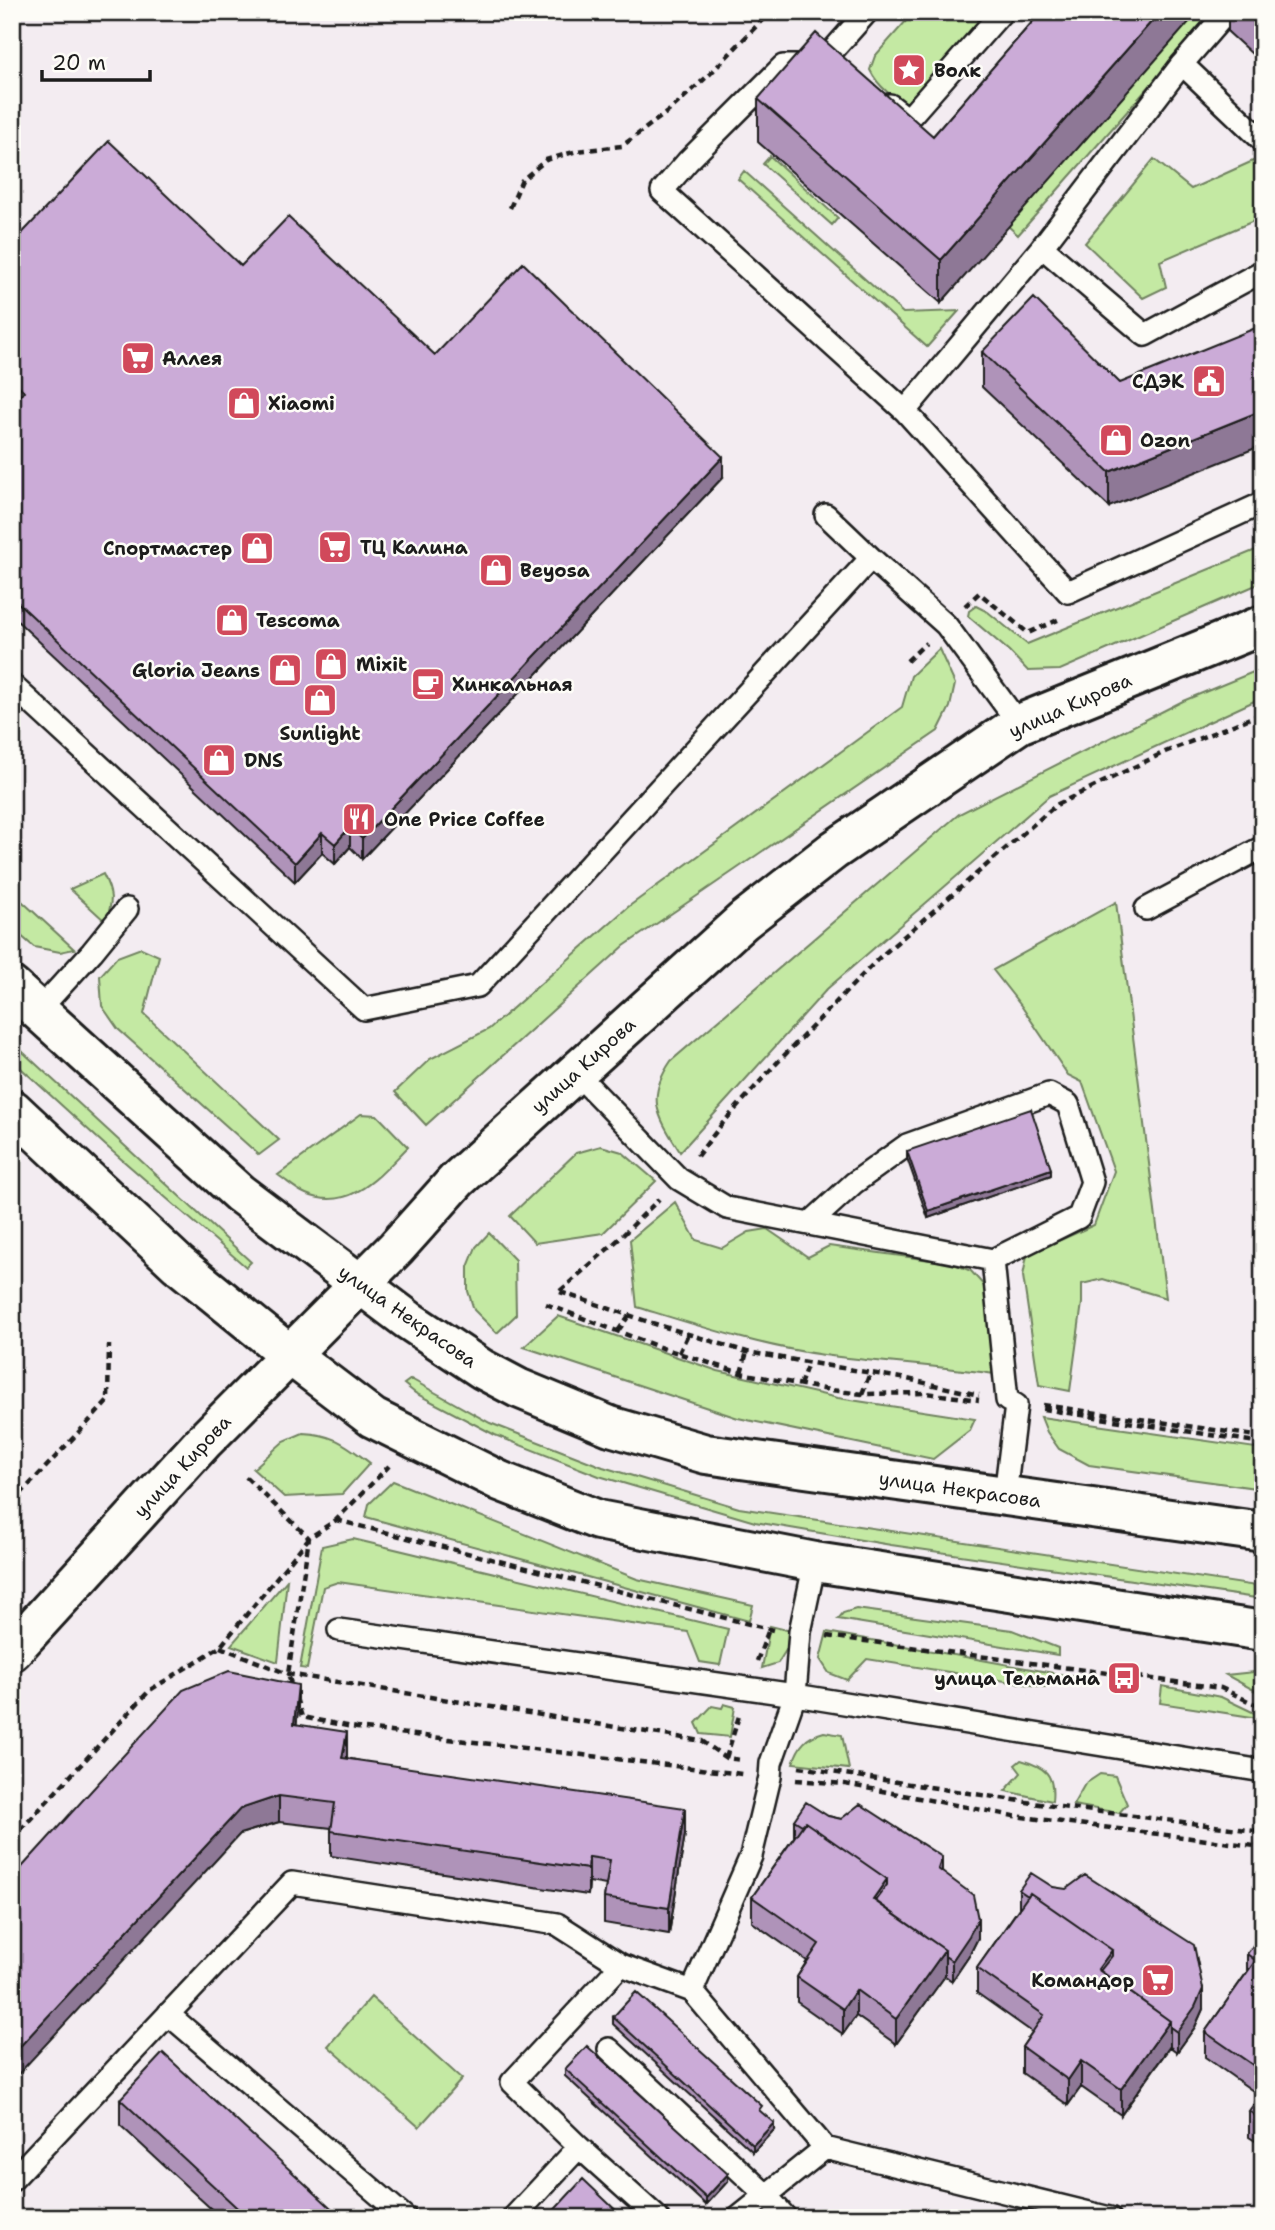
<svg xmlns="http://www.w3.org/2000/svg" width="1275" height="2230" viewBox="0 0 1275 2230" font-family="'Shantell Sans',sans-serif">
<rect width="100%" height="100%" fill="#f3ecf1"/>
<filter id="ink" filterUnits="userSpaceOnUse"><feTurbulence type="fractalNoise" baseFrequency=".0143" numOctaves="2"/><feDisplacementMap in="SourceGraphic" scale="14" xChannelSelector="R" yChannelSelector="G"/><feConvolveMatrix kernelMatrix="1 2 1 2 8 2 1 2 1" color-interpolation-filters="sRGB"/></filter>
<g filter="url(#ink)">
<!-- green -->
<path fill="#c4e9a3" stroke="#708260" stroke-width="2" d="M914,12H996L912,107C895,100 878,87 870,70L875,56Z
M1195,12H1215L1018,235L1008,226Z
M770,156L838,218L832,225L763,164Z
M1154,159L1191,189L1253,161L1263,169V217L1160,261L1166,287L1143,298L1085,243Z
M744,171L903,313L959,311L927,347L738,179Z
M1263,547V582L1060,670L1028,671L1009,651L968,616L969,611L976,606L988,612L1027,644Z
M939,649L955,684L950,707L938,731L624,946L426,1125L395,1092L430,1059L489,1029L628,907L902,707L911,676Z
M1263,668V697L1049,796L827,989L680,1152C658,1116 645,1099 671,1061L959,814L1183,701Z
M103,874C113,894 113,900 106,922L70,889Z
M12,892L74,949L60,952L34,947L12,928Z
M1116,902L1166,1298L1103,1279L1082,1284V1303L1070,1391L1039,1385L1023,1276L1027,1255L1094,1225L1114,1171L1082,1082L1068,1075L1022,1007L993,970Z
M141,948L159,956L144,1014L279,1140L259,1155L118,1029L102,1006L100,976L117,957Z
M12,1042L251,1262L246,1267L105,1145L12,1060Z
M361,1114L377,1115L408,1147C380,1175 350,1213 306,1194C296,1190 287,1181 278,1175Z
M601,1146L622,1152L656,1181L603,1233L535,1243L510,1216L576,1153Z
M675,1202L696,1240L722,1248L749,1232L767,1229L808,1257L829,1246L952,1263L971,1271L987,1289L1001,1375C942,1366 883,1363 824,1355C760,1346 699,1326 637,1307L630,1240Z
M489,1233L515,1260L516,1315L497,1333L474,1310L468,1291V1267L476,1247Z
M558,1316L718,1371L838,1398L975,1419L970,1430L933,1459L738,1418L524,1347Z
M411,1379L490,1423L603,1467L739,1508L1263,1587V1599L891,1545L755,1522L599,1476L495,1435L415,1393L404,1384Z
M1041,1417L1263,1449V1489L1089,1465L1059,1449L1047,1432Z
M303,1433C334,1434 346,1445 370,1463L342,1494L284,1497L253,1469L284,1441Z
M393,1481L637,1579L753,1605L749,1621L366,1517L369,1504Z
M353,1539L728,1629L720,1665L700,1662L688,1632L338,1582L323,1587L307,1669L300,1668L322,1546Z
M287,1580L278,1662L231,1645Z
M856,1609L1012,1630L1058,1648V1655L838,1619L843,1613Z
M770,1626L791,1631L788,1647L778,1663L762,1668Z
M827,1632L1081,1678L1044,1687L867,1659L847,1680L829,1673L820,1659Z
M1263,1671V1695L1226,1675Z
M1162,1686L1221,1697L1263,1717V1730L1258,1718L1160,1703Z
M724,1704L735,1707L730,1737L701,1734L696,1723L712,1706L722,1708Z
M824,1732L842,1735L849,1769L793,1763C799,1745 806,1737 824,1732Z
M1021,1760C1045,1767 1055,1774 1052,1801L1005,1791L1021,1773L1015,1765Z
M1100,1774L1115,1776L1127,1804L1119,1813L1073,1805L1085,1784Z
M371,1997L462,2079L419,2127L328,2046Z"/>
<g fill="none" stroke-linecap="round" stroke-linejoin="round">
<!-- lane casing -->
<g stroke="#1c1c1c" stroke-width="26">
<path id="lane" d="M867,12L827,57L804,66H783L688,161L662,191L905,411L1042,247
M1227,12L1182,64L1042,247L1145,335L1263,271
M1182,64L1263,141
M890,105L908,119L1002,12
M905,411L1068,592L1263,503
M871,558L946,625L1019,724
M12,685L364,1009L478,986L871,558L826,515
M1146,909L1263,847
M38,1011L92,952L127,909
M575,1072L679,1179L727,1208L993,1260L1079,1217L1092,1182L1068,1104L1049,1094L907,1145L854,1183L809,1224
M993,1260L1007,1400L1016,1405L1005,1495
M339,1630L795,1695L1263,1771
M168,2014L406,2218
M609,2049L766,2195L786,2218
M579,2147L512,2082L621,1965
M825,2148L1110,2218
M12,2180L292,1883L557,1924L621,1965L692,1991
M513,2218L579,2147L658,2218
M738,2218L825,2148L692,1991L751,1856L770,1777L771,1763L795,1695L800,1632L815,1562"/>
</g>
<!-- primary casing -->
<g stroke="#1c1c1c" stroke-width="44">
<path id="primary" d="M12,987L239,1193L408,1320L482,1369L518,1388L610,1426L706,1454L1263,1532
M12,1109L178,1264L290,1355L373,1418L500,1481L598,1520L815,1562L1263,1631
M12,1651L205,1440L396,1248L457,1180L743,921L834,850L1019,724L1263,625"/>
</g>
<!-- path -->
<path stroke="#1c1c1c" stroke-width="4.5" stroke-dasharray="7 5" stroke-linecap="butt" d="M510,208L522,180L546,160L577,151L622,146L670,110L710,74L770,12
M965,606L979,593L1028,633L1060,619
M907,661L926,643
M697,1156L722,1124L773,1067L879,958L1056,805L1165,752L1263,713
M560,1291L619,1239L659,1199
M560,1292L652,1323L747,1352L907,1379L979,1395
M546,1304L659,1347L741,1373L823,1389L862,1394L926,1393L979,1400
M618,1331L630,1314
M679,1353L688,1334
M741,1373L747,1352
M800,1385L808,1363
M862,1394L870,1373
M1043,1405L1263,1437
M1043,1409L1263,1443
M246,1477L309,1538L288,1674L292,1687
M12,1503L108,1401L109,1345
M336,1520L773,1630
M827,1636L1221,1688L1263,1708
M220,1647L288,1674L702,1741L726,1758L742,1760
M757,1661L769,1629
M296,1698L302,1717L357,1728L742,1774
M726,1758L739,1716
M799,1767L1053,1806L1263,1832
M796,1780L845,1784L1014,1816L1263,1847
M12,1839L150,1690L220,1647L309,1538L336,1520L389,1466"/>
<!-- lane -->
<use href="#lane" stroke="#fdfcf7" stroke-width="21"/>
<!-- primary -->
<use href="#primary" stroke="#fdfcf7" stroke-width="38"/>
</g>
<!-- wall -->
<path fill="#af93b9" stroke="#1c1c1c" stroke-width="2" d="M1041,12L941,303L758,142V99L933,136Z
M1228,12H1263V64L1228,32Z
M12,244L241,266L435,355L723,477L362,859L350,847L335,864L322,853L295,882L12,616V405L15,402L12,399Z
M982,352L1120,383L1109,507L982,387Z
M907,1151L1051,1175L928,1218L907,1158Z
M298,1710L296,1725L347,1758L685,1834L669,1934L604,1923V1898L606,1885L589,1882L588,1895L331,1856V1828L279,1822L240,1834Z
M828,1816L841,1819L942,1872L978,1938L969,1956L952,1981L945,1976L896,2044L856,2016L843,2034L797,2002V1977L807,1961L752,1922V1897L794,1837V1820Z
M1053,1887L1203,2009L1195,2027L1177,2052L1170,2047L1121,2115L1081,2087L1068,2105L1022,2073V2047L1032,2032L977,1993V1968L1019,1908V1890Z
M1263,1940V2146L1249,2137V2111L1260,2096L1205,2057V2032L1247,1972V1954Z
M613,2017L774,2130L753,2152L613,2024Z
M565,2069L728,2181L706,2205L565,2076Z
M120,2099L342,2218H221L120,2125Z"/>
<!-- shaded-wall -->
<path fill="#8e7896" stroke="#1c1c1c" stroke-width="2" d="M1160,12H1198L941,303V260Z
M1263,410V445L1109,507V472Z
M723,457V477L362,859V839Z
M350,827V847L335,864V844Z
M322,833V853L295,882V863Z
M1051,1169V1175L928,1218V1211Z
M298,1685V1710L294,1750V1724Z
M347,1732V1757L342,1783V1758Z
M279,1796V1822L240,1834L12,2081V2055L240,1809Z
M685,1808V1834L669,1934V1908Z
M589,1857V1882L588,1895V1869Z
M942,1857V1877L938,1869Z
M887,1879V1905L882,1911L873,1899Z
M978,1919V1938L969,1956L952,1981V1961Z
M945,1950V1976L896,2044V2019Z
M1112,1950V1976L1107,1982L1098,1969Z
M1203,1989V2009L1195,2027L1177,2052V2032Z
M856,1990V2016L843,2034V2009Z
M1170,2021V2046L1121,2115V2089Z
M1081,2061V2087L1068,2105V2080Z
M774,2123V2130L753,2152V2145Z
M728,2174V2181L706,2205V2198Z"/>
<!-- building -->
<path fill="#cbabd7" stroke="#1c1c1c" stroke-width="2" d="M1041,12H1160L941,260L758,99L816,33L933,136Z
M1244,12H1263V29Z
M109,141L241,266L288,217L435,355L523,263L723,457L362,839L350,827L335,844L322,833L295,863L12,597V405L24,391L12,379V244Z
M1034,298L1120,383L1263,325V410L1109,472L982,352Z
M1031,1109L1051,1169L928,1211L907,1151Z
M229,1671L298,1685L294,1724L347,1732L342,1758L685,1808L669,1908L604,1898L610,1860L589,1857L588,1869L331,1831L335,1803L279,1796L240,1809L12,2055V1878L183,1690Z
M806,1802L828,1816L841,1819L860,1804L942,1857L938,1869L973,1895L978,1919L969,1936L952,1961L945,1956V1950L875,1901L887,1885V1879L805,1822L802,1825L794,1820Z
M805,1822L887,1879L873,1899L945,1950L896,2019L856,1990L843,2009L797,1977L819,1944L752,1897Z
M1031,1873L1053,1887L1066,1889L1085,1875L1194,1945L1203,1989L1195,2007L1177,2032L1170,2027V2021L1100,1971L1112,1956V1950L1030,1893L1028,1896L1019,1890Z
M1030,1893L1112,1950L1098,1969L1170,2021L1121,2089L1081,2061L1068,2080L1022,2047L1044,2015L977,1968Z
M1259,1937L1263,1940V1960L1258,1957L1255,1960L1247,1954Z
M1258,1957L1263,1960V2072L1205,2032Z
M636,1992L762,2106L759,2110L774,2123L753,2145L613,2017Z
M587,2046L728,2174L706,2198L565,2069Z
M163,2053L342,2218H248L120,2099Z
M1263,2092V2121L1249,2111Z
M583,2179L624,2218H547Z"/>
</g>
<!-- icons -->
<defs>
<g id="sight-square" transform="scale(1.75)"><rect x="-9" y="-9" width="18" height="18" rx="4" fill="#d1495b" stroke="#fdfcf7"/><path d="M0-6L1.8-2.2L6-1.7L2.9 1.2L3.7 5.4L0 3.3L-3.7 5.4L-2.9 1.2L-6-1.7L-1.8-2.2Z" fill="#fff"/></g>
<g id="supermarket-square" transform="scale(1.75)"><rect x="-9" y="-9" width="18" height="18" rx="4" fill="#d1495b" stroke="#fdfcf7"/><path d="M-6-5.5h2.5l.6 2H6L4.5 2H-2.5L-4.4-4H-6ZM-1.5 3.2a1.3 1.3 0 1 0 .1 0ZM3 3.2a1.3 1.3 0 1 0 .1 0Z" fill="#fff"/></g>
<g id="civic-square" transform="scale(1.75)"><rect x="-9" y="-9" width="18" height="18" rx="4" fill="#d1495b" stroke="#fdfcf7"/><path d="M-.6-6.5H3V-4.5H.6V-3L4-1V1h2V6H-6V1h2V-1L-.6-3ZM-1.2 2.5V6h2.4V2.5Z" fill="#fff"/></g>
<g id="shop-square" transform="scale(1.75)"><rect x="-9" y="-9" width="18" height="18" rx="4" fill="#d1495b" stroke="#fdfcf7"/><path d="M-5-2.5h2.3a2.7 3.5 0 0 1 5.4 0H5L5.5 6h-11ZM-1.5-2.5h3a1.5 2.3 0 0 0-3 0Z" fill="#fff"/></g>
<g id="cafe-square" transform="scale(1.75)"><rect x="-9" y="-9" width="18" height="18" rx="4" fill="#d1495b" stroke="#fdfcf7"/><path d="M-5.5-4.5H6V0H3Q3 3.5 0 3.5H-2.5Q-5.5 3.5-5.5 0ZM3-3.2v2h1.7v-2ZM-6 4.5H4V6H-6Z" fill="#fff"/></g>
<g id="restaurant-square" transform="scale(1.75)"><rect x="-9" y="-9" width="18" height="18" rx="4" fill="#d1495b" stroke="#fdfcf7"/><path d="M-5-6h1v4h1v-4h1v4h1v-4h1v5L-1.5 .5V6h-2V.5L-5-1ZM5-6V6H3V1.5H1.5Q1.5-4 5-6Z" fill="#fff"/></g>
<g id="bus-square" transform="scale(1.75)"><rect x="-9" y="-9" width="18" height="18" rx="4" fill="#d1495b" stroke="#fdfcf7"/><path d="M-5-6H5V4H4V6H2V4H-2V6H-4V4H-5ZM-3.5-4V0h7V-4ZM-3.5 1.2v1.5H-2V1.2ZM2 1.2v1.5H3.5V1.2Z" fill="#fff"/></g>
</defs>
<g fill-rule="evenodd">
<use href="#sight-square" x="909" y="70"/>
<use href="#supermarket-square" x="138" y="358"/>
<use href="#civic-square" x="1209" y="381"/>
<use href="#shop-square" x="244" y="403"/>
<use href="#shop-square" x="1116" y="440"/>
<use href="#supermarket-square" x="335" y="547"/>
<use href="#shop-square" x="257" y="548"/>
<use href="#shop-square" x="496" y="570"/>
<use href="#shop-square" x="232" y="620"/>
<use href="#shop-square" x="331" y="664"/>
<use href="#shop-square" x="285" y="670"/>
<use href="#cafe-square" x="428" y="684"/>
<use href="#shop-square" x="320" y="700"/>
<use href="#shop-square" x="219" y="760"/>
<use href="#restaurant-square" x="359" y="819"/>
<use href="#bus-square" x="1124" y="1678"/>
<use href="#supermarket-square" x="1158" y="1980"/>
</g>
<g text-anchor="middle" stroke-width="5" stroke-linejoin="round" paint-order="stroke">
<!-- poi labels -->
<g font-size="19" font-weight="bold" fill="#1c1c1c" stroke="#fdfcf7" text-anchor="start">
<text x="934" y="77">Волк</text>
<text x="162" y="365">Аллея</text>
<text x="1184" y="388" text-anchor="end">СДЭК</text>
<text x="268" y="410">Xiaomi</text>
<text x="1140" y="447">Ozon</text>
<text x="360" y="554">ТЦ Калина</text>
<text x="232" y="555" text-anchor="end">Спортмастер</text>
<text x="520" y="577">Beyosa</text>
<text x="256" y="627">Tescoma</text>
<text x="356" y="671">Mixit</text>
<text x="260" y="677" text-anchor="end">Gloria Jeans</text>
<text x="452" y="691">Хинкальная</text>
<text x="320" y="740" text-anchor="middle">Sunlight</text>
<text x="244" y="767">DNS</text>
<text x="384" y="826">One Price Coffee</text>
<text x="1100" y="1685" text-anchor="end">улица Тельмана</text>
<text x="1134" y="1987" text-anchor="end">Командор</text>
</g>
<!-- street labels -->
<g font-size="19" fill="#1c1c1c" stroke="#fdfcf7">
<text transform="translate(1070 705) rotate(-24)" y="7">улица Кирова</text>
<text transform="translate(583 1065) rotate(-42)" y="7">улица Кирова</text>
<text transform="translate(408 1316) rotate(35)" y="7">улица Некрасова</text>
<text transform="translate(182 1466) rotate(-47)" y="7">улица Кирова</text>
<text transform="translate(960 1489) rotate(8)" y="7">улица Некрасова</text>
</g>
</g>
<!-- margin -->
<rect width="1275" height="2230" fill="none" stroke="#fdfcf7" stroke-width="42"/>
<rect x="21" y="21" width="1233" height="2188" fill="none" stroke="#1c1c1c" stroke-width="2.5" filter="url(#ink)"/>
<!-- scale -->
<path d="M42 70v10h108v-10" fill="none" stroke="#1c1c1c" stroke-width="3.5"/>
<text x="52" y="70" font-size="21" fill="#1c1c1c" stroke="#fdfcf7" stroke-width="5" paint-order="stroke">20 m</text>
</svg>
